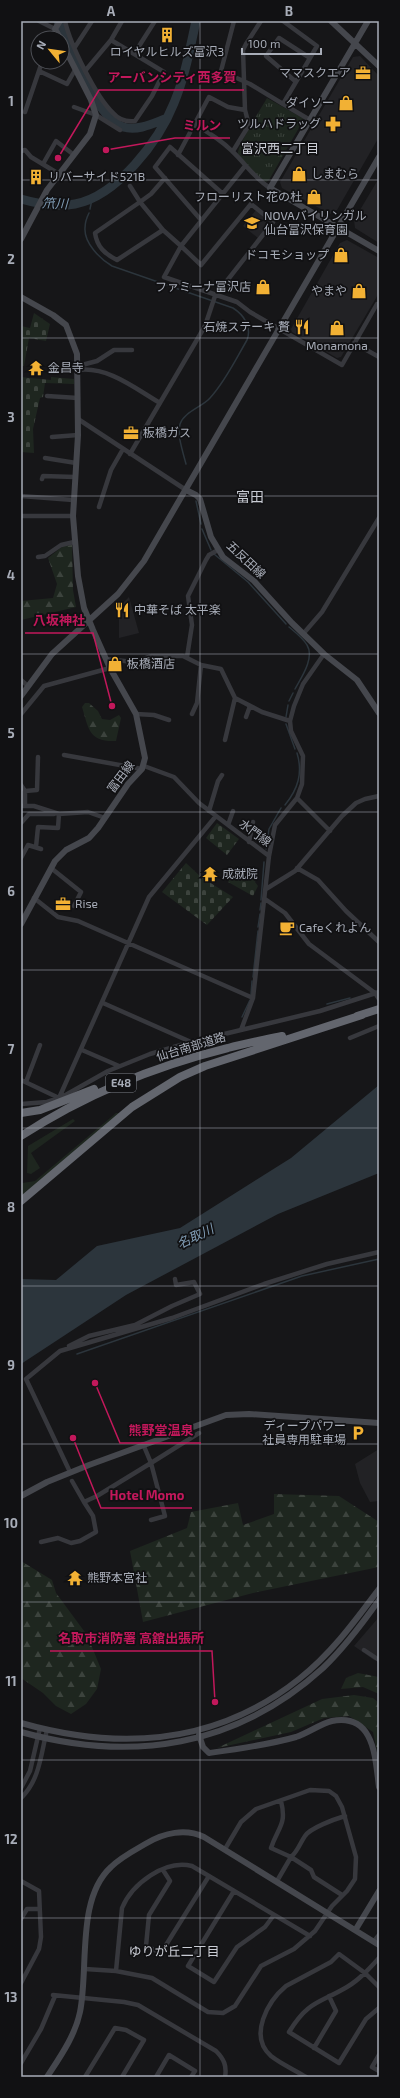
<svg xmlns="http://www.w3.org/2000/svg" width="400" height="2098" viewBox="0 0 400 2098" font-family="'Exo 2','Noto Sans JP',sans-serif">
<defs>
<pattern id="forest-firs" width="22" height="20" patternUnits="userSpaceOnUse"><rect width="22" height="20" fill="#1e261f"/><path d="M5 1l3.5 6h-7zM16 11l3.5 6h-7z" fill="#3c433d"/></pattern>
<pattern id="cemetery-stones" width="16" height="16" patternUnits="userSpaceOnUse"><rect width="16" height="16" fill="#1e261f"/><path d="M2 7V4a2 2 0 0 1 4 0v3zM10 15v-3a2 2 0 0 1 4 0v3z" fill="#3c433d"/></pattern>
<pattern id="park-tufts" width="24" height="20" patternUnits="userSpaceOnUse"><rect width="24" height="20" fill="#1e261f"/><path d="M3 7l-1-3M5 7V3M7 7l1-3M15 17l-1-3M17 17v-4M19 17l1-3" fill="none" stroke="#3c433d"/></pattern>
</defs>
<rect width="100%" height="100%" fill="#161618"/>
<!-- built -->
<path fill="#222225" d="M360,56L379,76V137L337,210L330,214L282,188L280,182L353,57Z
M379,178V243L355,228L354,220Z
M256,210L267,220L268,225L258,238L243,226Z
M347,240L379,258V293L341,357L337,358L292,332L291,329L340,243Z
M129,597L139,633L119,638V620L117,609Z
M379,1449V1501L370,1502L360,1483L355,1464Z
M379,1617V1661L374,1660L354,1646Z"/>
<!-- green -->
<path fill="#1e261f" d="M116,1113H121L21,1197L22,1183L35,1181Z
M73,1119L75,1121L31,1153L40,1168L31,1174L27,1173L28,1146Z"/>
<!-- forest -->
<path fill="url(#forest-firs)" d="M72,545L73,590L76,607L21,620V601L53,598L57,584L48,558L63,546Z
M85,703H89L98,711L102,719L110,720L119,715L121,718L116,741C89,742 89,730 82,707Z
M274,1494L339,1496L379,1522V1567L253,1593L143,1622L130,1551L187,1528L191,1512L238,1503L243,1525L274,1514Z
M21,1561L52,1580L56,1593L87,1635L101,1669L97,1689L86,1704L71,1714L56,1706L43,1693L21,1678Z
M358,1673L379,1677V1694L363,1687L341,1689L346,1678Z
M354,1695L373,1698L379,1703V1761L373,1732L349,1716L324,1718L291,1732L217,1748L322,1699Z"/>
<!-- cemetery -->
<path fill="url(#cemetery-stones)" d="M34,313L50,324L46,341L29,338L24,366H21V326L30,328Z
M21,377L51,380V377L74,379V384L45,383L43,397L40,398L33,429L34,453L21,452Z
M217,823L239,839L227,855L206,838Z
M186,863L201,877L233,897L207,925L162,892Z
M246,867L259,874L255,882L258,886L253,896L228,882L233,872L238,875L241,868L244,869Z"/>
<!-- park -->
<path fill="url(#park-tufts)" d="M267,98L304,119L269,180L266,182L259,178L238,154C237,146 262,107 267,98Z"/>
<!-- water -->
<path fill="#2c353c" d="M379,1085V1173L278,1214L126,1295L21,1364V1279L56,1280L97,1246L180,1228L291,1158Z"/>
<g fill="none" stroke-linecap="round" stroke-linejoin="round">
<!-- stream -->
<path stroke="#2c353c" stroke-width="1.5" d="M90,209L92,199
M89,213C87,217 85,223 85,228C84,243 100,259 112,266L233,308C244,315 252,327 247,340C236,359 225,382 210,398C202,407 184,412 180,424C177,436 183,452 186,464
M196,501L201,524
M202,529L211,550
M214,554L248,582L286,624
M289,627C295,632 303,638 307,645C315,658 301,678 295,689
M289,701L293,693
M286,717L288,705
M286,724L295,749
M285,805C298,789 303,773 297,753
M266,849L269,829L281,808
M261,900L264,862
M260,910L261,903
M258,927L260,914
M253,977L258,931
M251,995L252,981
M327,1004L350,998
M242,1017L250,1000
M77,1354L302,1276L379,1259"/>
<!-- river -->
<path stroke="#2c353c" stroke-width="9" d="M58,21C67,46 98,119 123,127C138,131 152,124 165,119
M21,199C38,204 58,207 75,204C117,196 159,141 174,103C185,77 190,48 196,21"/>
<!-- street -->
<path stroke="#37383d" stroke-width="4.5" d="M39,21L55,29L51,38
M65,21C70,44 96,97 113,113C119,120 126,122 135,121L152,96L164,72L111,40
M234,21L221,71L250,84L283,104
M283,21L317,46L310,58
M75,47L92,21
M134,54L155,21
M39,71L67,84L75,70
M85,71L111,40L122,21
M295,81L266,56L279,38L310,58L283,104L310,120
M74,107L96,115L120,130
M25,112L42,62
M194,124C208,132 221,140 232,151C246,164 253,177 270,188
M21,151L25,150L31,157L59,174
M233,151L249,125L245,110L243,50L246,44L261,21
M178,155L209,97L228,107L245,110
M43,164L56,141L74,155
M130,186L140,202L151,194L165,178
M201,220L155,167L170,147L223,194
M163,230L117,260C105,254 97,247 95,233L140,202L163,230L181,246L164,277L237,302L250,312L342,365L377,304L379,305
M354,343L379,357
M78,366L97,361L114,350H132
M78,370C108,366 136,389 160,403
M47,396L78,398
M78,419L186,490
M52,437L78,435
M130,454L205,326L215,296L273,222L251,204L201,265L181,246L245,166
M45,458L76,463
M42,479L43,476L75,477
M21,496L73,500
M99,507L111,470L123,449
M21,516H73
M38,557L45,556L61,545L74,542
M303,634L322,612L379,518
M187,657L192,625L188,596L206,560L209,555L218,550
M106,659L134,662L152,656H183L201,665L221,669L235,698L262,712L290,721
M21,680L28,686
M21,714L44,686L110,668
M136,714L154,715L169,720
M192,714L197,703L201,665
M246,717L250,706
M225,740L235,698
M64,755L142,769
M144,766L174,777L199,803L269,856L253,998L241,1030
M21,785L25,791V805
M25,791L37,790L38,757
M297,798L330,831
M21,806H34L59,814L88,812L105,818
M209,811L218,781L222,775
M21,823L29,814H54
M228,825L233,811
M249,842L253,822
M36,847L38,827L58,828L59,814
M269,856L275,825L297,798L302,784L303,756L291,731L290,721L294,706L303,684L324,654
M21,858L28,845L41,849
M51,868L81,892L74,906
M297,868L318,880L346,911L379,942
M266,889L295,871L342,816L356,803L365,799L379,796
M34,898L58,917L78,921L253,998
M265,899L285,913L309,944L375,993L379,999
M103,1003L191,1042
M350,1038L379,1026
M82,1050L119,1066
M21,1080L59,1098L149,897L216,816
M26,1082L40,1045
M21,1104L47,1102L62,1097L108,1071L150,1054L191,1042L320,1011L379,992
M69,1346L89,1336L135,1325L172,1306L200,1294L194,1282L176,1285L175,1279
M143,1444L151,1463L199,1433
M70,1472L26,1379L60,1351L172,1318L264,1284L327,1264L379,1252
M72,1481L84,1502L97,1496L151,1463L165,1516L151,1520
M41,1542L58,1538L71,1543L80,1541L96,1532L93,1516L84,1502
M364,1650L379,1660
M21,1788L30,1771L40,1728
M21,1798C40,1780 41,1753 47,1730
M163,1870L170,1881L149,1915L146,1946L161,1953L209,1876
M21,1881L39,1891L41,1937L39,1949L21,1983
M277,1881L291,1857L271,1848C278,1827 287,1825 281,1801
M234,1891L188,1966L214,1982L237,1947L265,1927L274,1915
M342,1895L314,1877L311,1870L291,1857C298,1851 300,1843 305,1836C310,1828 335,1819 345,1816
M21,1919L27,1909H39
M374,1941L379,1935
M379,1958C369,1969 359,1980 347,1987C318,2004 308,2001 289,2032L339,2063L366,2019L379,2008
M85,1969L116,1971L152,1978L208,2012L223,2013L235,2006L261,1966L294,1949L315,1931L332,1906L347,1891L355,1879L356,1857L342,1807L336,1796L329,1791L310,1790L256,1809L241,1822L225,1849
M116,1971L122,1908C132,1884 165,1859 192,1866L310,1936
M53,1995L124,2002L138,2005L216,2051C224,2059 227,2066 225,2077
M314,2048L336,2011L329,1996
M379,2055L372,2067L379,2071
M21,2063L41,2029L55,1996
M85,2077L115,2028L126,2030L144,2040L122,2077
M156,2077L169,2055L195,2071L191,2077
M306,2077C295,2070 281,2064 271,2056C248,2036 268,2001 286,1986L331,1962L339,1954L365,1973L379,1987"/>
<!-- secondary -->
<path stroke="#45474d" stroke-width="6" d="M331,21L379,66
M368,21L270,188L379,251
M60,38L55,29L60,21
M21,239L47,190L90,134L96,115L91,100L62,43
M21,297L53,315L66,325L77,354L78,435L73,516L78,576L84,608L93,630L110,668L136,714L145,758L142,769L128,784L98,828L89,838L66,850L55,861L21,924
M186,490L196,495L200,499L211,537L223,557L254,581L292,623L324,654L357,680L379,713
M21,696L52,654L118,594L144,561L379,157
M21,1496L47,1482L89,1465L226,1415L249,1414L379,1423
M21,1723C120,1751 216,1745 299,1679C331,1654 355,1621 379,1589
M21,1732C132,1763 236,1747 323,1668C344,1648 362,1624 379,1600
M199,1735L203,1747L209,1753C238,1749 268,1745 296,1737C308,1733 320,1724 332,1721C375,1713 375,1758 379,1787
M356,1929L379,1891
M47,2077C60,2057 75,2036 80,2012C89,1968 76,1899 111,1867C121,1857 135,1850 147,1843C164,1833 185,1828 204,1837L379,1945"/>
<!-- highway -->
<path stroke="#63666e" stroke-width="8" d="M357,1016L379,1009
M21,1113L40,1110L94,1089
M21,1136C84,1095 155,1066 228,1048C246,1043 264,1040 282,1036
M21,1201L132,1107L180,1077L205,1066L362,1015"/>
</g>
<!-- grid -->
<path fill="none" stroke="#a8adb8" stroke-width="1" stroke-opacity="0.55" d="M200,21V2077M21,180H379M21,338H379M21,496H379M21,654H379M21,812H379M21,970H379M21,1128H379M21,1286H379M21,1444H379M21,1602H379M21,1760H379M21,1918H379"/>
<!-- icons -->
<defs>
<g id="building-bare" transform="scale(1.2)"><path d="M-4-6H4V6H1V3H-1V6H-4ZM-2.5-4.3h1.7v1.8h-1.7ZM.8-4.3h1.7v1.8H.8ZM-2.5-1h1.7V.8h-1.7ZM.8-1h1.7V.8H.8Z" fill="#f2b134" stroke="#111113" stroke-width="2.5" paint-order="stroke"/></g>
<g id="office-bare" transform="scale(1.2)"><path d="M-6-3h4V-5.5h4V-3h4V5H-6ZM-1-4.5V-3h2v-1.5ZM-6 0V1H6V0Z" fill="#f2b134" stroke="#111113" stroke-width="2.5" paint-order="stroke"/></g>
<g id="shop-bare" transform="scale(1.2)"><path d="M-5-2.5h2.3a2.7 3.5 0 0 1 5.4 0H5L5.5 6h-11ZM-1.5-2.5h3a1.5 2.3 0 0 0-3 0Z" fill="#f2b134" stroke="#111113" stroke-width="2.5" paint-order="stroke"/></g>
<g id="pharmacy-bare" transform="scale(1.2)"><path d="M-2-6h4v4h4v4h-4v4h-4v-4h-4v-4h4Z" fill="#f2b134" stroke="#111113" stroke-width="2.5" paint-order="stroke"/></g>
<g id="school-bare" transform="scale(1.2)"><path d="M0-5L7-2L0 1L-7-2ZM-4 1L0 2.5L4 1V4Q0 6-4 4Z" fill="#f2b134" stroke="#111113" stroke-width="2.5" paint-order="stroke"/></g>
<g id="restaurant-bare" transform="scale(1.2)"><path d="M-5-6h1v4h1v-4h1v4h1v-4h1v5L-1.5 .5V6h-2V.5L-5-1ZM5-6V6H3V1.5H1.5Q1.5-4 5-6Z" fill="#f2b134" stroke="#111113" stroke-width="2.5" paint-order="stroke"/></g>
<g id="temple-bare" transform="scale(1.2)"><path d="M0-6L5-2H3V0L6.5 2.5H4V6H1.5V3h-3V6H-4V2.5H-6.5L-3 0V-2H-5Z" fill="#f2b134" stroke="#111113" stroke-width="2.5" paint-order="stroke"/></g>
<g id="cafe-bare" transform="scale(1.2)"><path d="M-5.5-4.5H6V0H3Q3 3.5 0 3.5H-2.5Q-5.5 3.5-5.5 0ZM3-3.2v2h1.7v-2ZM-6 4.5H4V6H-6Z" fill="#f2b134" stroke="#111113" stroke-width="2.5" paint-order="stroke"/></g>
<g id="parking-bare" transform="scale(1.2)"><path d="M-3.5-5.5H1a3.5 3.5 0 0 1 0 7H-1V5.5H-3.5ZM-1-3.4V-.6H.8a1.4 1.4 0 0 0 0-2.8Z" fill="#f2b134" stroke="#111113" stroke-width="2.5" paint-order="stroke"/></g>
</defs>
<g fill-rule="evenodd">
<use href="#building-bare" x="167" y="35"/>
<use href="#office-bare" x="363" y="73"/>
<use href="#shop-bare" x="346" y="103"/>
<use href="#pharmacy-bare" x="333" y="124"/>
<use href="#shop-bare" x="299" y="174"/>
<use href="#building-bare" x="36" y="177"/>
<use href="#shop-bare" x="314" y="197"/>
<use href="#school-bare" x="252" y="223"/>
<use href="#shop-bare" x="341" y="255"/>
<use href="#shop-bare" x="263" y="287"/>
<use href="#shop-bare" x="359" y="291"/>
<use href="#restaurant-bare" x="302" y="327"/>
<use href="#shop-bare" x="337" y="328"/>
<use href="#temple-bare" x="36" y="368"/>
<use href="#office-bare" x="131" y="433"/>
<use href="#restaurant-bare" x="122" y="610"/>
<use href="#shop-bare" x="115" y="664"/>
<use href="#temple-bare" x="210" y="874"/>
<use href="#office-bare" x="63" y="904"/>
<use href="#cafe-bare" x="287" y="928"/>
<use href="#parking-bare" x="358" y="1433"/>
<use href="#temple-bare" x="75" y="1578"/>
</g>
<g text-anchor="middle" stroke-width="3.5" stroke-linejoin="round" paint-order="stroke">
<!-- shield labels -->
<rect fill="#111113" stroke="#7b7e86" stroke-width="1" x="106" y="1074" width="30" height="18" rx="3"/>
<g font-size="11" font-weight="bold" fill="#a8adb8">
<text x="121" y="1087">E48</text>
</g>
<!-- poi labels -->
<g font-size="12" fill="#a8adb8" stroke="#111113" text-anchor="start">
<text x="167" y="56" text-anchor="middle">ロイヤルヒルズ富沢3</text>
<text x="351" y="77" text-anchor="end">ママスクエア</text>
<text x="334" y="107" text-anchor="end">ダイソー</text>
<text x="321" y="128" text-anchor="end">ツルハドラッグ</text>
<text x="311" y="178">しまむら</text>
<text x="48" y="181">リバーサイド521B</text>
<text x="302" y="201" text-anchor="end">フローリスト花の杜</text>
<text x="264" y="220">NOVAバイリンガル<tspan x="264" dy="14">仙台富沢保育園</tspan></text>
<text x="329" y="259" text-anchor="end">ドコモショップ</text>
<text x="251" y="291" text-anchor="end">ファミーナ富沢店</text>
<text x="347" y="295" text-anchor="end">やまや</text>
<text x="290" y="331" text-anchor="end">石焼ステーキ 贅</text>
<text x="337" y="350" text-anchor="middle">Monamona</text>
<text x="48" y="372">金昌寺</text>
<text x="143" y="437">板橋ガス</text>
<text x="134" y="614">中華そば 太平楽</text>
<text x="127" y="668">板橋酒店</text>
<text x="222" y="878">成就院</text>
<text x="75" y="908">Rise</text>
<text x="299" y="932">Cafeくれよん</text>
<text x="346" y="1430" text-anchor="end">ディープパワー<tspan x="346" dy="14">社員専用駐車場</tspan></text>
<text x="87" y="1582">熊野本宮社</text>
</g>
<!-- street labels -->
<g font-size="12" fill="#a8adb8" stroke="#111113">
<text transform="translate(246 560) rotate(43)" y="4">五反田線</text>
<text transform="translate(121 777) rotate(-53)" y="4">富田線</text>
<text transform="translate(255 833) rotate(37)" y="4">水門線</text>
<text transform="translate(191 1047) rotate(-17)" y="4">仙台南部道路</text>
</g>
<!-- neighbourhood labels -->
<g font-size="13" fill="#c9ccd4" stroke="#111113">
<text x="280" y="153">富沢西二丁目</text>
<text x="174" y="1956">ゆりが丘二丁目</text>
</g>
<!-- water labels -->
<g font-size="13" font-style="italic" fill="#7f9bb3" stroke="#111113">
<text transform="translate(55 203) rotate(2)" y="5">笊川</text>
<text transform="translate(195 1236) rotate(-26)" y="5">名取川</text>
</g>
<!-- quarter labels -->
<g font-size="14" fill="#c9ccd4" stroke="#111113">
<text x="250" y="502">富田</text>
</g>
</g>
<!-- callouts -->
<path fill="none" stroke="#c2185b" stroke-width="1.5" d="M58 158L99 90H244M106 150L175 138H230M112 706L93 633H25M95 1383L120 1443H201M73 1438L101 1508H192M215 1702L212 1651H50"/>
<g fill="#c2185b" stroke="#111113" stroke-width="1.5">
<circle cx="58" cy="158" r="4"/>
<circle cx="106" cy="150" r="4"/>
<circle cx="112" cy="706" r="4"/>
<circle cx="95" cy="1383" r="4"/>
<circle cx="73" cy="1438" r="4"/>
<circle cx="215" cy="1702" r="4"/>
</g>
<g font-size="13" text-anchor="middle" font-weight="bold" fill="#c2185b" stroke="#111113" stroke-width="3.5" stroke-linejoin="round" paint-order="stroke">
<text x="172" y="82">アーバンシティ西多賀</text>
<text x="202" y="130">ミルン</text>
<text x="59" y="625">八坂神社</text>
<text x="161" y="1435">熊野堂温泉</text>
<text x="147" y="1500">Hotel Momo</text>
<text x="131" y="1643">名取市消防署 高舘出張所</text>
</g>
<!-- border -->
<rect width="400" height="2098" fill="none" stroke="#111113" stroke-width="44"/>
<!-- north arrow -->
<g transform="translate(50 50) rotate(299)"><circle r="19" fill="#111113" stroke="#4d4f55"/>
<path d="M0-3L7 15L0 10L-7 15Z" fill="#f2b134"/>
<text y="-6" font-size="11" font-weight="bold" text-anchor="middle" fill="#a8adb8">N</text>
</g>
<!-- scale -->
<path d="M242 48v6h79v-6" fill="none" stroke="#a8adb8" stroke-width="2"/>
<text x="248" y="48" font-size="12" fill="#a8adb8" stroke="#111113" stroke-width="3" paint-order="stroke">100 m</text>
<rect x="22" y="22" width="356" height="2054" fill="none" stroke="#a8adb8" stroke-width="1.5"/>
<g font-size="13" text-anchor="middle" font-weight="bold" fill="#a8adb8">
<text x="111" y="16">A</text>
<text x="289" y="16">B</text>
<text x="11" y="106">1</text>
<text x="11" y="264">2</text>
<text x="11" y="422">3</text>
<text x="11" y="580">4</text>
<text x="11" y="738">5</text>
<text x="11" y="896">6</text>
<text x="11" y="1054">7</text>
<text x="11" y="1212">8</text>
<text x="11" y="1370">9</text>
<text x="11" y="1528">10</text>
<text x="11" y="1686">11</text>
<text x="11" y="1844">12</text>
<text x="11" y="2002">13</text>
</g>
</svg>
